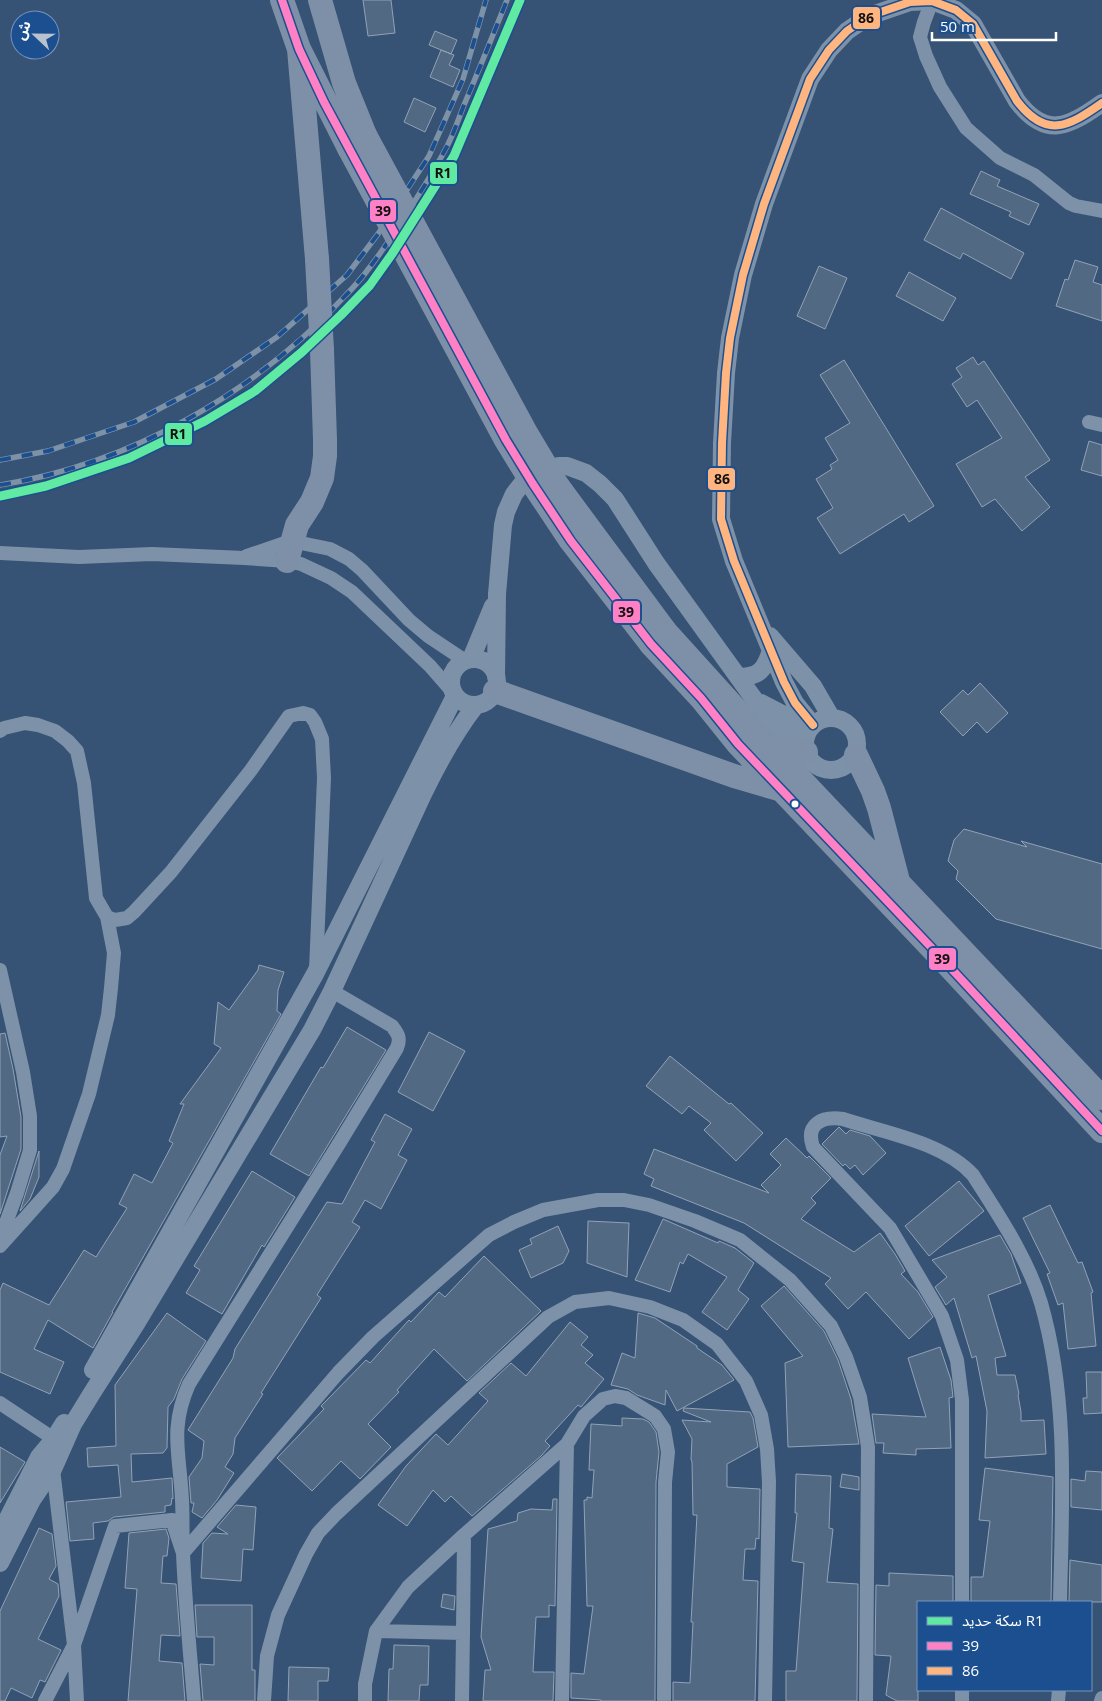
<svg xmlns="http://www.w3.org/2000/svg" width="1102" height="1701" viewBox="0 0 1102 1701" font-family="'Open Sans','Noto Sans Arabic',sans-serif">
<rect width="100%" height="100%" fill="#365274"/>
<!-- building -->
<path fill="#526984" stroke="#92a2b6" d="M363,0H391L395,33L368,36Z
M435,31L457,40L451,54L429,45Z
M441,50L454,55L449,65L460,70L453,87L430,77Z
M414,98L436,108L425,132L404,122Z
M981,171L1000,180L997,186L1039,204L1029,225L1009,216L1011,212L970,194Z
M941,208L1024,253L1011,279L963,253L960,259L924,240Z
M1075,260L1098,267L1093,282L1102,285V321L1056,306L1065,279L1068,280Z
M819,266L847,278L825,329L797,316Z
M909,272L956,298L943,321L896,296Z
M973,357L978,365L984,361L1050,460L1025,477L1050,507L1022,531L995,499L982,507L956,464L1002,438L977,400L967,407L952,384L962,377L956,368Z
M844,360L934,506L909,522L904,514L840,554L817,518L833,508L816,479L832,469L830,465L838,460L825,438L850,423L820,375Z
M1089,441L1102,445V476L1081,470Z
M980,683L1008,713L987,733L977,722L963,736L940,712L963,690L968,695Z
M964,829L1027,847L1021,841L1102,864V949L996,919L956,879L958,871L948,861L954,840Z
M259,965L284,972L278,990L277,1011L281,1014L112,1312H113L93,1348L48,1320L34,1349L64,1362L50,1394L0,1372V1290L3,1283L49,1305L84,1250L96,1257L127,1208L119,1204L134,1174L152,1183L173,1143L169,1141L184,1104H180L221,1048L214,1044L218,1002L229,1010L258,970Z
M347,1027L386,1050L309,1176L270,1154L321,1067L323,1068Z
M429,1032L465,1051L433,1111L398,1092Z
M5,1033L13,1069L21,1117V1149L0,1214V1155L7,1136L0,1137V1034Z
M670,1056L729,1104L731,1103L763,1133L736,1161L704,1130L711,1123L689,1106L682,1114L646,1086Z
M385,1114L412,1129L398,1155L407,1160L381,1209L365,1200L352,1222L360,1227L317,1295L321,1298L261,1393L263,1394L235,1438L233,1454L225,1467L234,1473L217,1500L202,1518L192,1512L194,1503H191L189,1477L202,1458L204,1441L188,1430L233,1358L235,1349L327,1202L342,1204L375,1142L371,1140Z
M839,1127L846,1134L850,1130L870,1136L886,1153L863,1175L855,1165L850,1169L845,1164L843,1166L822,1144Z
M786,1138L807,1158L809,1156L831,1178L811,1198L816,1203L801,1219L854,1252L880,1233L895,1254L905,1271L901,1274L918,1292L933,1317L909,1339L866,1292L848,1309L825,1284L831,1278L744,1223L651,1186L654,1179L644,1174L654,1149L769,1193L761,1185L781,1165L770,1154Z
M39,1151V1177L30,1199L20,1211Z
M252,1171L295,1197L264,1247L262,1245L222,1314L186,1293L200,1270L194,1266Z
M959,1181L984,1211L929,1256L905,1226Z
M1050,1205L1078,1263L1082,1262L1093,1292L1091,1293L1096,1346L1068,1349L1063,1303L1058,1305L1047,1274L1050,1273L1023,1218Z
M663,1219L718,1243L719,1241L735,1248L754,1263L738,1290L749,1299L727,1330L702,1312L727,1277L688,1254L683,1264L680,1262L670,1292L635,1280Z
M588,1221L629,1223L627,1277L587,1263Z
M558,1226L569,1251L563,1263L531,1278L519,1250L532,1244L530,1239Z
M1000,1235L1011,1254L1021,1283L988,1295L1006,1356L995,1358L997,1375H1015L1019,1394L1018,1395L1021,1412V1421L1044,1420L1046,1454L985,1458L987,1411L976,1356L972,1358L954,1298L946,1305L935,1287L947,1277L932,1260Z
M484,1256L541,1311L467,1381L434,1349L397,1390L399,1392L368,1424L391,1447L360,1479L341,1461L312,1491L277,1458L324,1409L321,1406L326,1401L366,1360L370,1363L409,1320L411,1322L439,1292L445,1297Z
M784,1286L824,1331L838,1360L851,1399L859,1444L788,1447L785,1363L803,1356L761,1306Z
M167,1313L206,1341L182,1379L174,1399L168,1407L167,1448L163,1453L131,1454L132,1482L172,1478L173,1499L172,1498L171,1505L165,1506V1512L114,1517L108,1521L93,1523L94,1539L70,1541L66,1502L121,1497L118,1465L88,1467L87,1448L116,1446L115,1385Z
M638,1313L655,1318L697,1346V1348L722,1365L734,1380L677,1411L666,1390L665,1405L637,1395L628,1389L611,1385L622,1353L635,1358Z
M570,1322L588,1337L581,1345L593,1355L585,1363L604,1379L581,1407L578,1405L545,1441L550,1446L541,1456L472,1516L451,1496L445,1502L433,1490L407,1526L378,1505L406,1466L436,1434L448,1445L488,1401L479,1393L511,1363L526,1376Z
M940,1347L951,1380L953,1397L949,1398L951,1448L916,1449V1455L883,1453L884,1443H876L872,1414L926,1417L908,1358Z
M1086,1372H1102V1413L1084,1414L1083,1398H1087Z
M684,1408L750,1412L753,1418L758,1447L727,1464V1487L760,1489L759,1539L756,1538L755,1549H745L743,1580L758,1581L755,1701H673V1682L690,1683L693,1622H691L697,1515H693L692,1462L691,1459L692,1439L682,1420L711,1422L683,1411Z
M622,1418L643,1419L649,1422L656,1432L659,1452L656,1482L655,1701H601V1700L571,1698V1673L584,1674L593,1606H587L584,1500H587V1497L592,1498L594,1470H589L591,1424L622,1426Z
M0,1447L25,1462L0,1503Z
M985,1468L1053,1477L1051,1602H971V1577H983L990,1521L979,1520Z
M1086,1471L1102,1472V1510L1071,1507V1479L1085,1481Z
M796,1474L831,1476L829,1528L833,1529L827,1582L858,1584L857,1701H786V1671H796L804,1563L792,1561L797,1513H795Z
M842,1474L859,1477V1490L840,1487Z
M553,1499H557L555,1606L549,1605V1617H536L533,1672H554L553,1701H483L485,1670H491L481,1637L488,1529L517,1521L518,1513L531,1509L552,1510Z
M236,1505L256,1507L253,1550L243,1549L241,1581L201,1578L203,1543L212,1533L228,1534L217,1527Z
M39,1528L52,1534L56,1566L49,1579L58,1584L59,1596L38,1639L61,1650L45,1682L40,1680L32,1698L11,1688L5,1701H0V1611Z
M166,1529L169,1538L167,1556H163L161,1583L176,1584L180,1636L161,1635L159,1661L182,1663L185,1701H128L137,1589L125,1588L129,1533Z
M1070,1560L1102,1565V1602H1069Z
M889,1573L953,1576V1602H918V1701H897L886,1695L891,1656L875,1655L876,1585L889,1586Z
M443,1594L455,1596L454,1610L441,1607Z
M195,1605H252V1670H255V1701H203L200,1664L214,1665V1637H197Z
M394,1645L429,1646L428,1685H420L419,1701H388L389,1669H393Z
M289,1667L329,1668L328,1681H318V1701H288Z"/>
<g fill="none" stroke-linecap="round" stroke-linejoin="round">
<!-- minor -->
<path stroke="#7d92a8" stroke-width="14" d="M932,1L924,22L920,37L926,56L940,87L966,128L1000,158L1034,175L1069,203L1076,206L1102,211
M1089,422L1102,425
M0,553L79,557L152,554L244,558L287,561L301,564L331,578L352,592L430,666L451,690
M247,556L291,541L330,549L349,559L362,570L409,620L428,636L464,660
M0,731L4,728L25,723L38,725L55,731L68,741L77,751L84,783L96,898L107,917L115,920L127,918L134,912L171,872L251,770L289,716L303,713L310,715L315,722L322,739L324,778L316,970
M0,970L23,1072L30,1116V1150L17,1193L0,1239
M0,1246L53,1187L63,1169L89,1094L108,1015L111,988L114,953L107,917
M0,1403L54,1439
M53,1469L74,1645L77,1701
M962,1602V1400L957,1360L942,1316L890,1228L813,1147C805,1124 822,1116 843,1119C885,1133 943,1142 973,1175C999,1216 1027,1257 1041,1303C1069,1400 1062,1503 1060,1602
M376,1631L463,1633L462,1701
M463,1633L464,1535
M45,1701L74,1645L115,1526L172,1520L183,1553L338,1373L373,1337L489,1235L514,1222L543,1210L598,1200H624L649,1205L695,1221L740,1240L790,1280L831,1326L846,1357L860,1397L868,1447L866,1701
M194,1701C190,1652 185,1602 183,1553C182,1535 183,1518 182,1500C180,1454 169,1429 189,1384L340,1142L397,1048C401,1038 398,1034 392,1026L332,991
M264,1701L267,1656L278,1615L306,1554L318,1533L336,1514L548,1317L575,1302L609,1298L650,1307L683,1320L717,1344L746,1381L761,1415L767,1449L769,1482L765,1701
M365,1701V1684L376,1631L408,1587L464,1535L567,1444L584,1416L603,1399L615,1396L626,1398L655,1416L664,1429L668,1452L665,1482L664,1701
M562,1701L567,1444
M962,1701V1690
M1058,1701L1059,1690
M1101,1701L1102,1698"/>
<!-- tertiary -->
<path stroke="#7d92a8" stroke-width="18" d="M770,636L813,686L831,717
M451 682a23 23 0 1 1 46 0a23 23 0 1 1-46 0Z
M471,659L493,606
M496,677L497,594L503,525L506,512L514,494L525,480L539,471L559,466H567L586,473L600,484L615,499L656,563L754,699L781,730L805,747
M738,677C759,677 765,670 771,650
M761,703L786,716L809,730
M805 744a26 26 0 1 1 52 0a26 26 0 1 1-52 0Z
M813,725L795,703L784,682L734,561L721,519L722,443L726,373L730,338L743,275L764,204L810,79L829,50L847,31L869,16L910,2L932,1L956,10L973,24L1017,101C1046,139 1068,127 1102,103
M93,1370L315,974L455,696
M0,1534L39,1457L54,1439L64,1423
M0,1563L32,1500L53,1469L73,1424L92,1393L136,1324L312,1030L332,991L423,794C438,763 455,732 476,705"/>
<!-- trunk -->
<path stroke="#7e90a7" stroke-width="24" d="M282,0L299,49L349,148
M320,0L344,83L365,135
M299,49L317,259
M287,561L297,525L312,502L322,478L325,456V440L322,350
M665,631L770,747L1102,1098
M651,644L701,698L738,744L947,964L1102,1131
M495,691L734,776L782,790
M770,747H787L806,752
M856,755L873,791L879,808L898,881"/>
<!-- rail casing -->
<g stroke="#7e92a7" stroke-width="5.5">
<path id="rail" d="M0,460L48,451L134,422L216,379L277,337L347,275L378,234L429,156L463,79L486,0
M0,485C131,464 255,393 345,296C365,276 382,251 398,227C414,202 431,177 445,150C453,136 458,120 464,105C479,70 493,35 507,0"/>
</g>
<!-- rail -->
<use href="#rail" stroke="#1b4f8f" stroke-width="4" stroke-dasharray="11" stroke-linecap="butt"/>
<!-- trunk-bridge -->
<path stroke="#7e90a7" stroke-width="24" d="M365,135L526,433L557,485L665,631
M349,148L506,440L533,484L571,541L651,644
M317,259L322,350"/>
<!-- bus-1 casing -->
<g stroke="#1b4f8f" stroke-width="11">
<path id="bus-1" d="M282,0L299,49L324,102L506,440L533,484L571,541L651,644L701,698L738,744L947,964L1102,1131"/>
</g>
<!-- bus-2 casing -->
<g stroke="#1b4f8f" stroke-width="11">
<path id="bus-2" d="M813,725L795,703L784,682L734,561L721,519L722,443L726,373L730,338L743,275L764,204L810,79L829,50L847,31L869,16L910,2L932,1L956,10L973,24L1017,101C1046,139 1068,127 1102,103"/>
</g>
<!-- bus-1 -->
<use href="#bus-1" stroke="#ff80c5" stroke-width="8"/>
<!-- bus-2 -->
<use href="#bus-2" stroke="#ffb580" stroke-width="8"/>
<!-- rail-1 casing -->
<g stroke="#1b4f8f" stroke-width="12">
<path id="rail-1" d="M0,496L46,486L129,458L205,421L255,391L302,352L341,315L370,285L392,254L454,156L520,0"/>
</g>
<!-- rail-1 -->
<use href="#rail-1" stroke="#60e9a3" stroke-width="9"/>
</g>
<!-- markers -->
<circle fill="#fff" stroke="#1b4f8f" stroke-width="2" cx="795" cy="804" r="4.5"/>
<g stroke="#1b4f8f" stroke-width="2">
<rect x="852" y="6" width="29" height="24" rx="5" fill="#ffb580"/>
<rect x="429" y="161" width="29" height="24" rx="5" fill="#60e9a3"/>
<rect x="369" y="199" width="28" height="24" rx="5" fill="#ff80c5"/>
<rect x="164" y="422" width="29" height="24" rx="5" fill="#60e9a3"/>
<rect x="707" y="467" width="29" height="24" rx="5" fill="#ffb580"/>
<rect x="612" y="600" width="29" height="24" rx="5" fill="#ff80c5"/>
<rect x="928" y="947" width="29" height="24" rx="5" fill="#ff80c5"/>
</g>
<g font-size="14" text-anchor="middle" font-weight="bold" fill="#111">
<text x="866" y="23">86</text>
<text x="443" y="178">R1</text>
<text x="383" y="216">39</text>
<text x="178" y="439">R1</text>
<text x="722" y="484">86</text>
<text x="626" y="617">39</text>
<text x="942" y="964">39</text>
</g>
<!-- legend -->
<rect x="917" y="1601" width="175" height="90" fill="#1b4f8f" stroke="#7695bc"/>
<rect x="927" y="1617" width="25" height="8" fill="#60e9a3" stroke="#7695bc"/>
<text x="962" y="1626" font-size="15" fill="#ffffff">سكة حديد R1</text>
<rect x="927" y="1642" width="25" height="8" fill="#ff80c5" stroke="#7695bc"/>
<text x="962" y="1651" font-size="15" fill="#ffffff">39</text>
<rect x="927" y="1667" width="25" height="8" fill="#ffb580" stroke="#7695bc"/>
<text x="962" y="1676" font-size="15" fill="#ffffff">86</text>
<!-- north arrow -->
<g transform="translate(35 35) rotate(292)"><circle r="24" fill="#1b4f8f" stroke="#7695bc"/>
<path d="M0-4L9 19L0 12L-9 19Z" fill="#b9c2ce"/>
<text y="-8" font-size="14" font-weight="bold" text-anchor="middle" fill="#ffffff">ش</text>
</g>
<!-- scale -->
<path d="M932 32v8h124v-8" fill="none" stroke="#ffffff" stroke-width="2.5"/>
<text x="940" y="32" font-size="15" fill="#ffffff" stroke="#1b4f8f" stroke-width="4" paint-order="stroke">50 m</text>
</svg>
